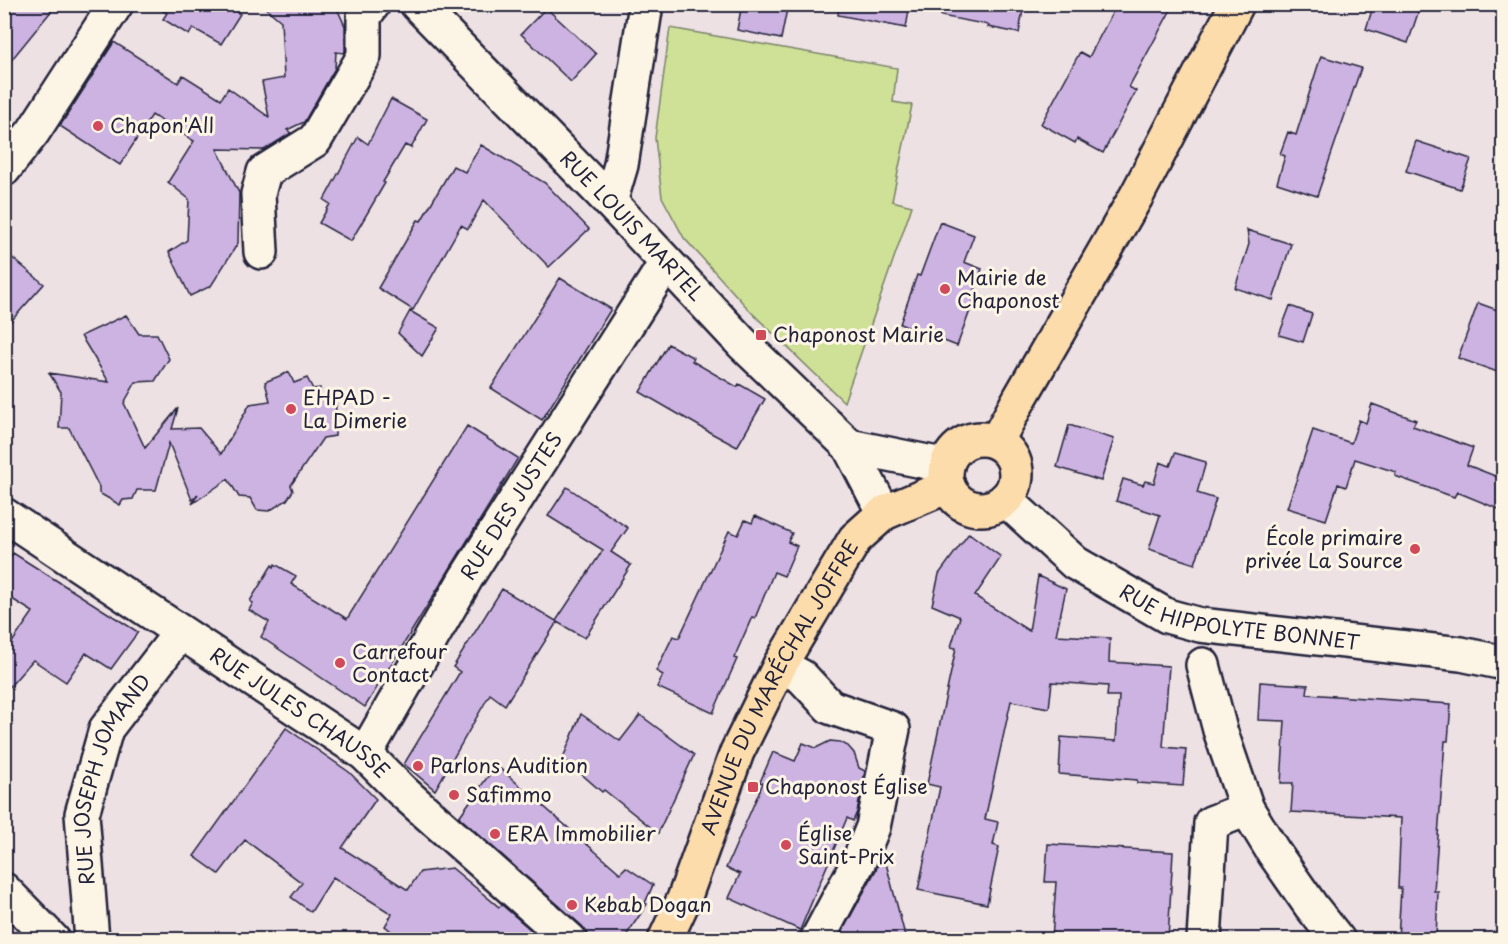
<svg xmlns="http://www.w3.org/2000/svg" width="1508" height="944" viewBox="0 0 1508 944" font-family="'Playpen Sans',sans-serif">
<rect width="100%" height="100%" fill="#eee1e4"/>
<filter id="ink" filterUnits="userSpaceOnUse"><feTurbulence type="fractalNoise" baseFrequency=".0167" numOctaves="2"/><feDisplacementMap in="SourceGraphic" scale="12" xChannelSelector="R" yChannelSelector="G"/><feConvolveMatrix kernelMatrix="1 2 1 2 8 2 1 2 1" color-interpolation-filters="sRGB"/></filter>
<g filter="url(#ink)">
<!-- green -->
<path fill="#cee196" stroke="#788268" stroke-width="1.5" d="M670,28L897,68L893,102L912,105L892,201L912,206L844,402L752,313L684,238L662,197L655,138Z"/>
<!-- building -->
<path fill="#cdb3e2" stroke="#22223b" stroke-width="1.5" d="M4,4H57L4,69Z
M152,4H224L240,14L221,44L193,28L189,35L163,19L167,13Z
M261,4H335L345,26V51L344,53L336,52L335,68L304,122L287,130L291,133L264,150L217,149L239,193L238,243L211,286L190,296L169,252L187,240L189,199L168,182L194,141L152,115L120,165L60,126L114,42L178,83L183,75L221,99L228,88L269,117L262,82L284,78L281,21Z
M742,4H788L781,39L737,30Z
M839,4H910L906,28L838,15Z
M942,4H1024L1019,33L988,27L989,25L941,16Z
M1117,4H1174L1129,87L1136,91L1103,153L1077,139L1075,143L1041,124L1080,52L1089,57Z
M1374,4H1421L1408,43L1366,29Z
M546,8L596,54L571,82L521,34Z
M1321,56L1361,68L1317,196L1277,183L1285,156L1280,154L1288,132L1296,135Z
M391,99L427,119L411,148L405,145L383,182L385,183L351,241L319,223L330,204L324,200L358,137L368,144Z
M1416,141L1471,159L1460,189L1406,171Z
M481,145L545,183L589,229L549,267L484,200L468,229L461,225L413,310L378,288L418,220L421,221L453,166L465,172Z
M940,222L974,235L964,262L982,269L973,296L975,297L957,346L900,324L917,275L920,276Z
M1247,230L1291,244L1273,300L1235,288L1249,244Z
M4,251L44,284L4,329Z
M560,278L611,309L542,420L491,388Z
M1478,303L1503,312V374L1458,358Z
M1290,306L1312,314L1303,342L1279,335Z
M410,311L439,328L422,356L398,333Z
M126,315L139,334H157L169,359L155,381L136,382L124,403L145,448L178,408L172,429L199,428L221,454L250,404L270,401L265,382L289,372L294,383L307,378L313,389L320,388V400L336,399L335,436L323,438L291,485L293,491L287,500L269,511L257,510L250,498L239,497L228,479L192,504L198,494L192,500L169,443L156,490H137L133,499L123,500L120,505L99,493V487L69,428H59L61,392L49,373L109,382L81,336Z
M668,344L694,358L692,361L737,387L739,384L765,399L737,447L711,433L640,392Z
M1372,404L1416,420L1413,426L1473,448L1467,465L1503,479V511L1457,492L1454,497L1395,476L1396,472L1355,459L1346,487L1338,484L1326,520L1287,508L1313,430L1351,443L1359,420L1366,423Z
M1069,425L1114,439L1101,481L1057,467Z
M467,426L518,458L365,707L261,637L269,622L249,610L253,603L250,601L272,565L274,567L275,564L296,576L291,584L347,619Z
M1175,453L1206,462L1197,493L1216,499L1195,564L1149,549L1160,515L1116,501L1123,479L1143,485L1145,481L1154,483L1160,462L1170,466Z
M567,487L628,528L611,552L631,565L585,638L557,622L505,705L490,694L435,790L404,764L460,672L453,667L502,589L556,621L603,550L548,516Z
M755,516L792,533L788,542L797,546L784,576L774,572L755,618L752,617L734,658L737,659L713,713L657,687L663,675L656,671L673,636L679,638L729,531L738,535L745,520L752,523Z
M969,533L1001,557L975,596L1029,631L1038,576L1066,589L1056,635L1110,638L1109,662L1169,666L1163,747L1186,749L1183,786L1137,783V780L1059,774L1061,737L1116,741L1119,696H1107L1108,686L1052,682L1049,708L1011,701L985,819L998,822L993,845L999,847L987,904L918,890L940,787L927,784L956,648L951,647L960,617L932,605L939,574Z
M13,553L138,632L111,669L86,653L66,682L33,660L4,693V654L33,612L4,594V565Z
M1260,682L1308,685L1307,694L1451,704L1448,741H1445L1434,891H1438L1436,939H1398L1401,888H1398L1401,818L1291,812L1293,783H1281L1285,721L1258,720Z
M581,714L620,741L640,715L694,755L658,833L604,790L602,792L563,758Z
M286,728L349,772L376,799L342,848L408,890L420,872L452,868L499,907L502,905L531,930L522,939H401L385,926L392,914L333,877L311,912L291,897L302,883L245,840L219,874L194,856Z
M830,741L840,742L848,746L854,753L859,768L865,771L857,812L853,821L847,818L800,930L729,898L740,874L726,868L763,783L760,782L773,752L795,761L803,743L816,748Z
M496,765L620,873L626,867L653,885L645,903L647,904L624,939H588V934L582,926L459,817Z
M1048,844L1173,852L1168,939H1052L1056,882H1045Z
M883,852L906,939H838L876,870Z"/>
<g fill="none" stroke-linecap="round" stroke-linejoin="round">
<!-- minor casing -->
<g stroke="#22223b" stroke-width="38">
<g id="minor">
<path id="s1" d="M417,4L610,202L742,343L849,446L884,513"/>
<path d="M4,169L33,132L116,4"/>
<path d="M610,202L621,165L646,4"/>
<path d="M261,252L258,194L264,172L315,140L364,56V16L373,4"/>
<path d="M849,446L947,466"/>
<path id="s2" d="M1005,499L1075,563L1167,616L1200,625L1461,654L1504,663"/>
<path id="s3" d="M4,515L365,754L402,791L570,940"/>
<path d="M780,665L802,677L830,707L893,729L873,827L859,861L817,940"/>
<path d="M1203,665L1220,730L1247,809L1274,853L1311,906L1338,940"/>
<path id="s4" d="M365,754L466,578L666,263"/>
<path d="M4,890L53,940"/>
<path id="s5" d="M92,940L82,814L106,729L180,633"/>
<path d="M1204,940L1211,823L1247,809"/>
</g>
</g>
<!-- major casing -->
<g stroke="#22223b" stroke-width="38">
<g id="major">
<circle cx="981" cy="474" r="35"/>
<path d="M996,442L1020,398L1137,195L1237,4"/>
<path id="s6" d="M665,940L684,899L737,752L780,665L855,539L884,513L948,486"/>
</g>
</g>
<!-- minor -->
<use href="#minor" stroke="#fcf5e5" stroke-width="33"/>
<!-- major -->
<use href="#major" stroke="#fddcac" stroke-width="33"/>
</g>
</g>
<!-- markers -->
<g fill="#d1495b" stroke="#fcf5e5" stroke-width="2">
<circle cx="98" cy="126" r="6"/>
<circle cx="945" cy="289" r="6"/>
<rect x="755" y="329" width="12" height="12" rx="3"/>
<circle cx="291" cy="409" r="6"/>
<circle cx="1415" cy="549" r="6"/>
<circle cx="340" cy="663" r="6"/>
<circle cx="418" cy="766" r="6"/>
<rect x="747" y="781" width="12" height="12" rx="3"/>
<circle cx="454" cy="795" r="6"/>
<circle cx="495" cy="834" r="6"/>
<circle cx="786" cy="845" r="6"/>
<circle cx="572" cy="905" r="6"/>
</g>
<g text-anchor="middle" stroke-width="6" stroke-linejoin="round" paint-order="stroke">
<!-- poi labels -->
<g font-size="20" fill="#22223b" stroke="#fcf5e5" text-anchor="start">
<text x="110" y="133">Chapon'All</text>
<text x="957" y="285">Mairie de<tspan x="957" dy="23">Chaponost</tspan></text>
<text x="773" y="342">Chaponost Mairie</text>
<text x="303" y="405">EHPAD -<tspan x="303" dy="23">La Dimerie</tspan></text>
<text x="1403" y="545" text-anchor="end">École primaire<tspan x="1403" dy="23">privée La Source</tspan></text>
<text x="352" y="659">Carrefour<tspan x="352" dy="23">Contact</tspan></text>
<text x="430" y="773">Parlons Audition</text>
<text x="765" y="794">Chaponost Église</text>
<text x="466" y="802">Safimmo</text>
<text x="507" y="841">ERA Immobilier</text>
<text x="798" y="841">Église<tspan x="798" dy="23">Saint-Prix</tspan></text>
<text x="584" y="912">Kebab Dogan</text>
</g>
<!-- street labels -->
<g font-size="20" fill="#22223b" stroke="#fcf5e5">
<text dy="7" stroke="none"><textPath href="#s1" startOffset="309">RUE LOUIS MARTEL</textPath></text>
<text dy="7" stroke="none"><textPath href="#s4" startOffset="288">RUE DES JUSTES</textPath></text>
<text dy="7" stroke="none"><textPath href="#s2" startOffset="272">RUE HIPPOLYTE BONNET</textPath></text>
<text dy="7" stroke="none"><textPath href="#s6" startOffset="278">AVENUE DU MARÉCHAL JOFFRE</textPath></text>
<text dy="7" stroke="none"><textPath href="#s3" startOffset="356">RUE JULES CHAUSSE</textPath></text>
<text dy="7" stroke="none"><textPath href="#s5" startOffset="168">RUE JOSEPH JOMAND</textPath></text>
</g>
</g>
<!-- margin -->
<rect width="1508" height="944" fill="none" stroke="#fcf5e5" stroke-width="24"/>
<rect x="12" y="12" width="1484" height="920" fill="none" stroke="#22223b" stroke-width="2" filter="url(#ink)"/>
</svg>
